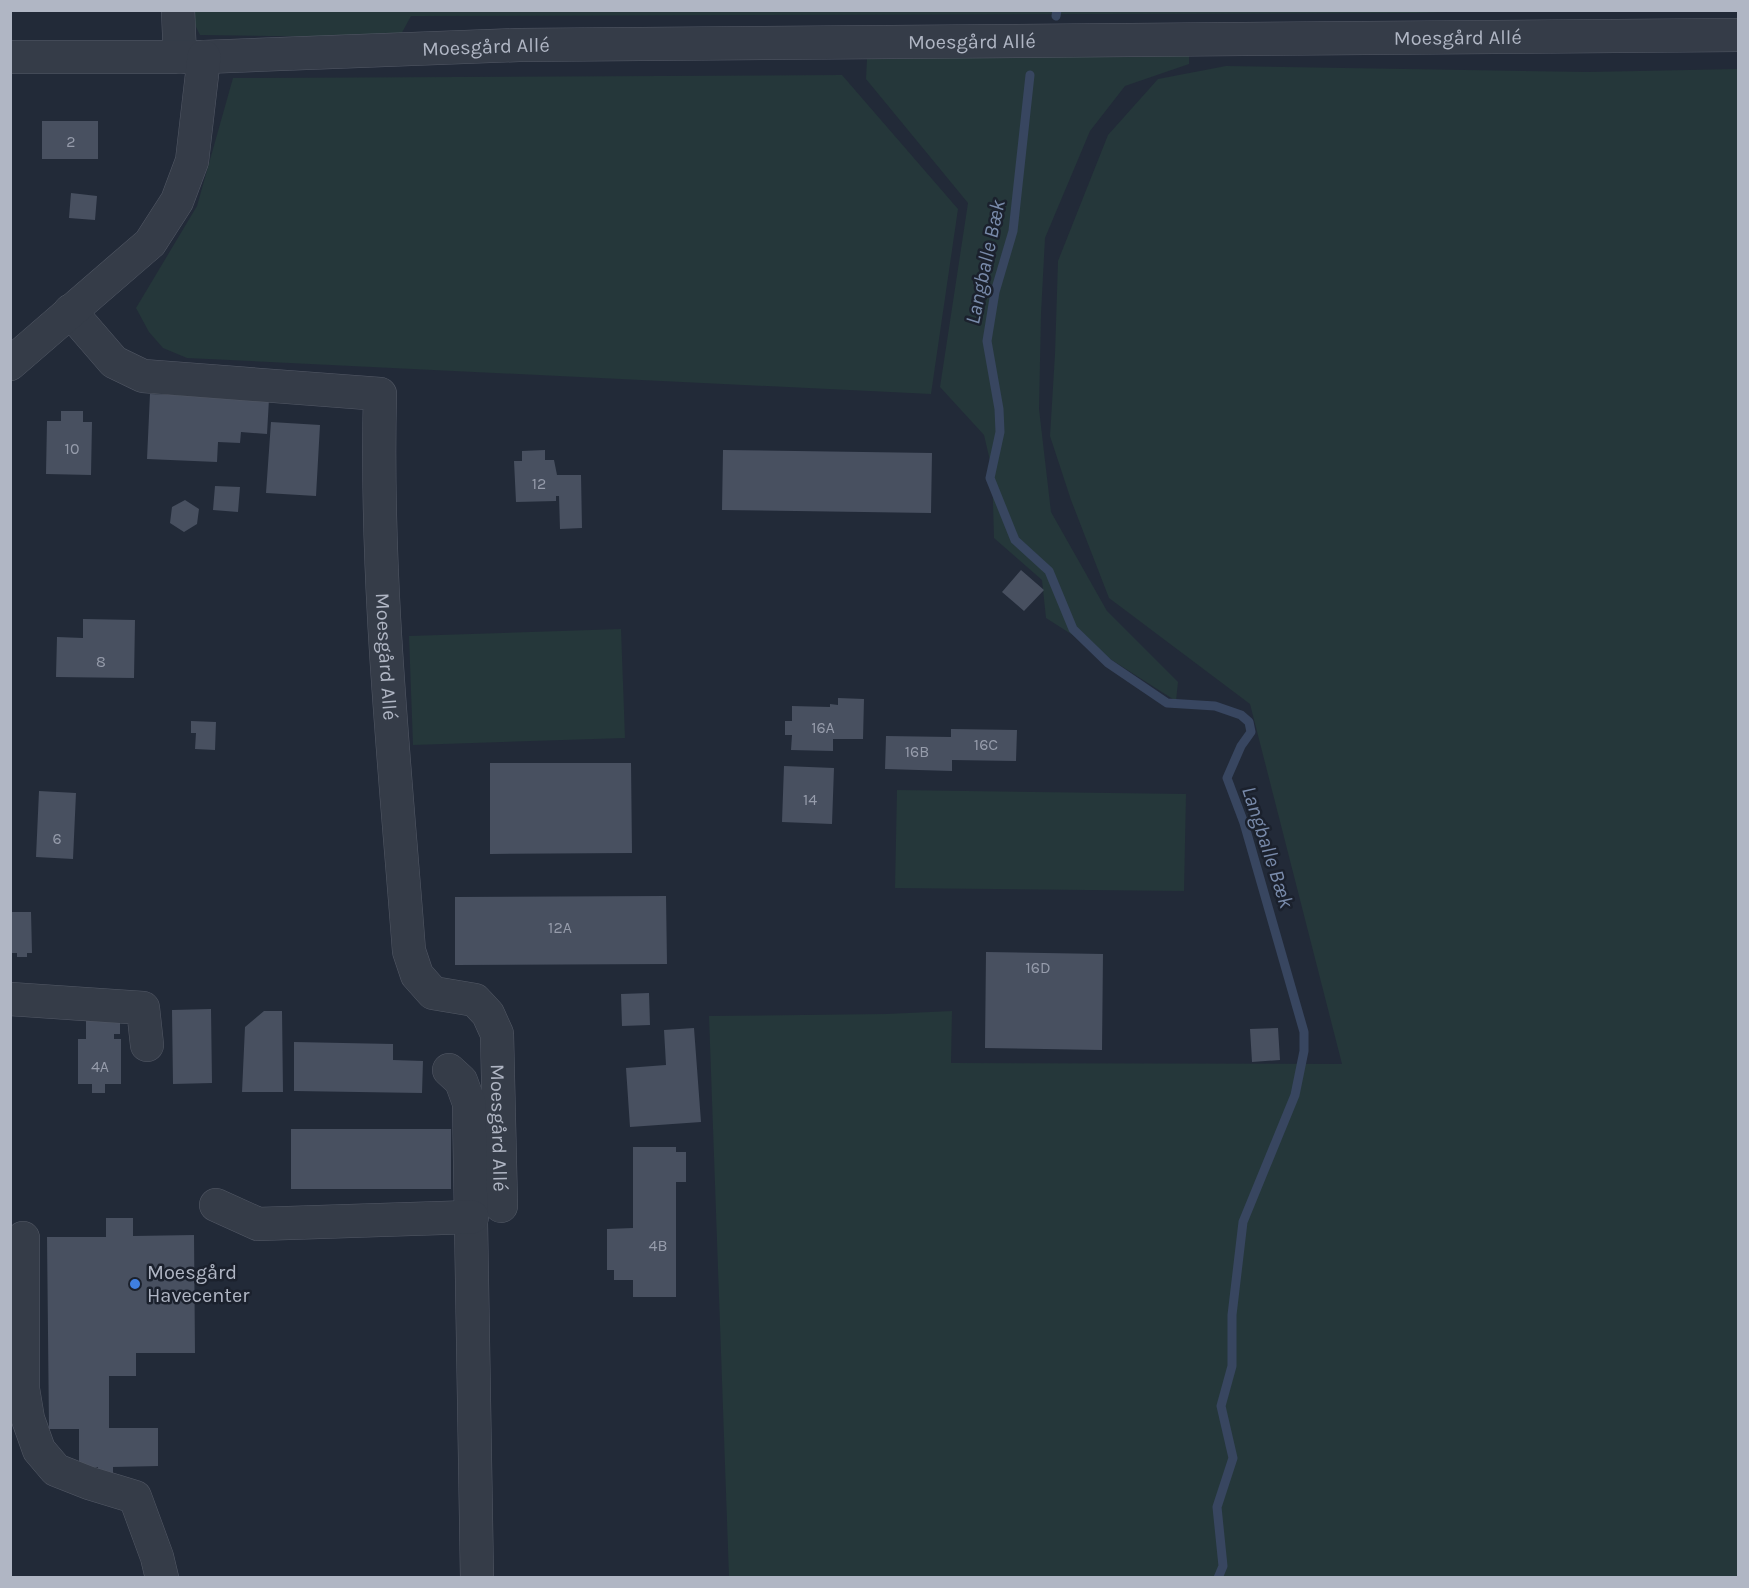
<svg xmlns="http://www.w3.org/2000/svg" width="1749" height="1588" viewBox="0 0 1749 1588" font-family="Karla,sans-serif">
<rect width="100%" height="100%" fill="#222a38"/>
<!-- green -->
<path fill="#25373a" d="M192,11H1476L1417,13L411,16L399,38L200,35L192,19Z
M1189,55V64L1125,86L1090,131L1045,238L1041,314L1039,409L1051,512L1107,611L1178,682L1176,701L1046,618L1042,580L994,538L992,469L984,435L940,387L968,203L866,79L867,59Z
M1226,66L1588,72L1738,69V1577H729L709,1016L886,1014L952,1011L951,1063L1342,1064L1250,704L1109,598L1071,500L1050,436L1055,354L1058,261L1108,135L1158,79Z
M842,75L958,209L931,394L187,358L163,348L149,332L136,308L197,206L233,78Z
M621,629L625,738L413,745L409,636Z
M897,790L1186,794L1184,891L895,888Z"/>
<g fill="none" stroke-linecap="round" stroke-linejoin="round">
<!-- stream -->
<path stroke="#384660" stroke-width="9" d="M1056,16L1057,10
M1030,75L1013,231L995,292L987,341L999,409L1000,432L990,478L1015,540L1049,571L1073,629L1108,663L1167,703L1215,706L1241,715L1249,722L1251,732L1241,746L1227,778L1244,823L1304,1032V1051L1295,1095L1243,1222L1232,1315V1366L1221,1406L1233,1458L1217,1507L1223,1566L1218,1578"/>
</g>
<!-- building -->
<path fill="#485060" d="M42,121H98V159H42Z
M71,193L97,196L95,220L69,218Z
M150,394L269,399L267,434L241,432L240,443L218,442L217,462L147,459Z
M61,411H83V422H92L91,475L46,474L47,421H61Z
M271,422L320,425L316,496L266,493Z
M545,450V460H554L557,475H581L582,528L560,529L559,496H556V501L516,502L514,461H522V451Z
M723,450L932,453L931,513L722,510Z
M215,486L240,487L238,512L213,510Z
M185,500L199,509L197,524L184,532L170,523L172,507Z
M1021,570L1044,590L1024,611L1002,592Z
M83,619L135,620L134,678L56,677L57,637L83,638Z
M838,698L864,699L863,739H833V751L791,750L792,735H785V721H792V706L830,707V704L838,705Z
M191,721L216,722L215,750L195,749L196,733H191Z
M951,729L1017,730L1016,761L952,760V771L885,769L886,736L951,737Z
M490,763H631L632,853L490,854Z
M784,766L834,768L832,824L782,822Z
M39,791L76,793L73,859L36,857Z
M666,896L667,964L455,965V897Z
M10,912H31L32,953H27V957H17V953H10Z
M986,952L1103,954L1102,1050L985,1048Z
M649,993L650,1025L622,1026L621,994Z
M211,1009L212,1083L173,1084L172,1010Z
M264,1011H282L283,1092H242L245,1027Z
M86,1020H120V1034H114V1039H121V1084H105V1093H92V1084H78V1039H86Z
M694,1028L701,1122L630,1127L626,1068L666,1065L664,1030Z
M1278,1028L1280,1060L1252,1062L1250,1029Z
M294,1042L393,1044V1060L423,1061L422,1093L294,1091Z
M291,1129H451V1189H291Z
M633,1147H676V1152H686V1182H676V1297H633V1280H614V1270H607V1229L633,1228Z
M106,1218H133V1236L194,1235L195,1353H136V1376H109V1428H158V1466L113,1467V1477H98V1467H79V1429H49L47,1237H106Z"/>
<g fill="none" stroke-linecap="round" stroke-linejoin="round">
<!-- minor casing -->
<g stroke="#535966" stroke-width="34">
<g id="minor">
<path d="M178,10L180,57"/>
<path id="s1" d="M10,57H204L519,45L1738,35"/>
<path id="s2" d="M70,311L114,362L143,376L380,394C375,580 395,766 409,951L417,975L433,993L475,1000L488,1014L497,1034L501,1206"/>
<path d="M10,364L150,243L177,201L192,161L204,57"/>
<path d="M10,999L143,1008L147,1045"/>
<path d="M449,1070L461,1081L469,1103L477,1578"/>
<path d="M216,1205L258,1224L472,1217"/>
<path d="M23,1238V1389L28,1419L39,1450L56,1470L89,1483L135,1497L157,1557L162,1578"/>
</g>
</g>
<!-- minor -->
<use href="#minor" stroke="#353c48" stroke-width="33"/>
</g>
<!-- markers -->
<circle fill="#3f7fe0" stroke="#1b212d" stroke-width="2" cx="135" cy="1284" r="6"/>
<g text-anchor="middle" stroke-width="5" stroke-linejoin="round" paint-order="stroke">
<!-- number labels -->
<g font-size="16" fill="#969cab">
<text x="71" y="147">2</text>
<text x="72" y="454">10</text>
<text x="539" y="489">12</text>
<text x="101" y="667">8</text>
<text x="823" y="733">16A</text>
<text x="986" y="750">16C</text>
<text x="917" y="757">16B</text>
<text x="810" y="805">14</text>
<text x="57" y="844">6</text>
<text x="560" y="933">12A</text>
<text x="1038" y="973">16D</text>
<text x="100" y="1072">4A</text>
<text x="658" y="1251">4B</text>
</g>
<!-- street labels -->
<g font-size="20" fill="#b0b6c4" stroke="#1b212d">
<text dy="7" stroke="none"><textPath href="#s1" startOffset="1448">Moesgård Allé</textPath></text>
<text dy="7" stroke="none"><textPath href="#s1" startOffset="962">Moesgård Allé</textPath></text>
<text dy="7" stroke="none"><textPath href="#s1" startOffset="476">Moesgård Allé</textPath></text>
<text dy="7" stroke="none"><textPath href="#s2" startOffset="600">Moesgård Allé</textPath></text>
<text dy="7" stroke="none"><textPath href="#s2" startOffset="1122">Moesgård Allé</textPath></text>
</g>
<!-- poi labels -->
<g font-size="20" fill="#b0b6c4" stroke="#1b212d" text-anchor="start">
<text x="147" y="1279">Moesgård<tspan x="147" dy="23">Havecenter</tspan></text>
</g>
<!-- water labels -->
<g font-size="21" font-style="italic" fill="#798bab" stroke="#1b212d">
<text transform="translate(985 262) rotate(-78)" y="7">Langballe Bæk</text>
<text transform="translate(1268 847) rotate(72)" y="7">Langballe Bæk</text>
</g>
</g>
<!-- border -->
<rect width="1749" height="1588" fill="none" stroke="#b0b6c4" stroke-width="24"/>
</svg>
